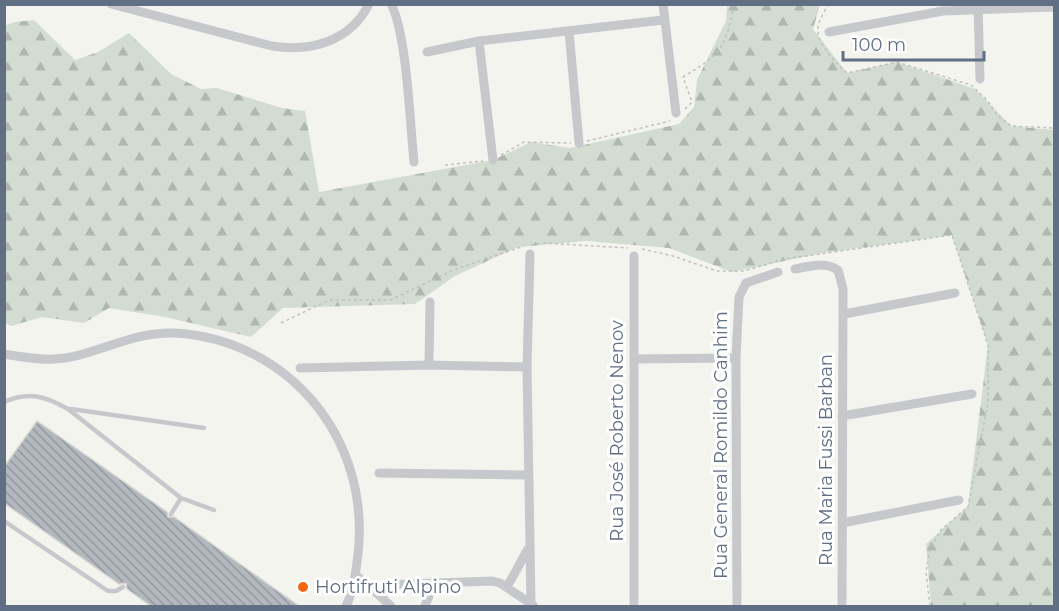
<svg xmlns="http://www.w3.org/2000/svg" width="1059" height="611" viewBox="0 0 1059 611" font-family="Montserrat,sans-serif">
<defs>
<pattern id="forest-firs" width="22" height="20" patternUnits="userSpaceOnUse" patternTransform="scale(1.5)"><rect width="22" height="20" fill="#d3dcd0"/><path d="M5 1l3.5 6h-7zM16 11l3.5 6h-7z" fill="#afb7ae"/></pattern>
<pattern id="building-back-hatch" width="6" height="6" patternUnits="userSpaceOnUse" patternTransform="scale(1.5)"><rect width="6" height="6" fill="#b2b8be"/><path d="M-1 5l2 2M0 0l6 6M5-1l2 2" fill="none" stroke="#949aa0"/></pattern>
</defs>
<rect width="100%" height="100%" fill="#f4f4ef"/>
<!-- forest -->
<path fill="url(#forest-firs)" d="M727,5H820L813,29L847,73L897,62L975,89L1011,126L1054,130V606H931L926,544L968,506L988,345L952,235L822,253L732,272L669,248L586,241L518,247L455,276L415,304L283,308L251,337L165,317L109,308L84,323L42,317L11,326L5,323L4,26L15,22L34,20L75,60L98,52L129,33L171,74L201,89L217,88L282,108L305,111L319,192L493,160L531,142L570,148L679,124L694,107L697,80L726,21Z"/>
<!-- building -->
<path fill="url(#building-back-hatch)" stroke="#d5d5d2" stroke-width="1.5" d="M37,421L167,512L168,517H174L299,606H151L127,589L126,583L119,584L4,503V467Z"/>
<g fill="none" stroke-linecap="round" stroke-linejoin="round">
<!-- path -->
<path stroke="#bec0c2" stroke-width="1.5" stroke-dasharray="3 3" stroke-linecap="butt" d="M828,4C825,11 819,20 818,27C816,44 836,63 847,73L897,62L971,85L988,101L997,115L1011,126L1054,128
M685,109L692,102L683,77C721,54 726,48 734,4
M587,141L670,121
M501,155L524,142L571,143
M445,165L483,161
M531,245L544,243L628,248
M642,249L673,256L717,271H744L785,259L952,235L988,345V402L968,507L941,530L930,549L926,572L930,606
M281,323L329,300H390L456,269L524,246"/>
<!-- lane -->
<path stroke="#c6c8cc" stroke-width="4.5" d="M4,402C29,391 45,396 68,409L181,498L214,510
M71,409L204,428
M171,514L181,498
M4,521L108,591H116L123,587"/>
<!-- street -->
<path stroke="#c6c8cc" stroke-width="9" d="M111,4L272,46C310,52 350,42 369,4
M391,4C407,34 410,125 414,162
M663,4L676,113
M978,4L980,79
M569,31L579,143
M829,32L943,11L1054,7
M479,41L493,160
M427,52L479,41L663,20
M530,254L527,367L531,604
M795,269C811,266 824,261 838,270L843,289L842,606
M844,314L955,293
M4,354C21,357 38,360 54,359C94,357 131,331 174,333C289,339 371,439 358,554C356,571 354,590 346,606
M634,359L736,358
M429,365L430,302
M300,368L429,365L527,367
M842,416L972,394
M379,473L527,475
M842,523L959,500
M356,575L391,606
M383,585L492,581L500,583L533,605
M507,587L528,549
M425,606L434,583
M634,606V256
M737,606L736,358L739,297L746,283L778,272"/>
</g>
<!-- markers -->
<circle fill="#f5640f" stroke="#fff" stroke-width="2" cx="303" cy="587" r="6"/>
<g text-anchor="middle" stroke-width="6" stroke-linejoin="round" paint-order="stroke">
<!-- street labels -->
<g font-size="18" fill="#606f84" stroke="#fff">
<text transform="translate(617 431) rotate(-90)" y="6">Rua José Roberto Nenov</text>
<text transform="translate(721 445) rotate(-90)" y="6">Rua General Romildo Canhim</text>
<text transform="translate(826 460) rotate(-90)" y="6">Rua Maria Fussi Barban</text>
</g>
<!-- poi labels -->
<g font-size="18" fill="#606f84" stroke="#fff" text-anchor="start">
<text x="315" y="593">Hortifruti Alpino</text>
</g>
</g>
<!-- border -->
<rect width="1059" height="611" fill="none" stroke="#606f84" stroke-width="12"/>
<!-- scale -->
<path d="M843 51v9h141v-9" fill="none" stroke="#606f84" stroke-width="3"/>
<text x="852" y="51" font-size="18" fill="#606f84" stroke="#ffffff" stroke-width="4.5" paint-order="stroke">100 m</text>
</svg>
